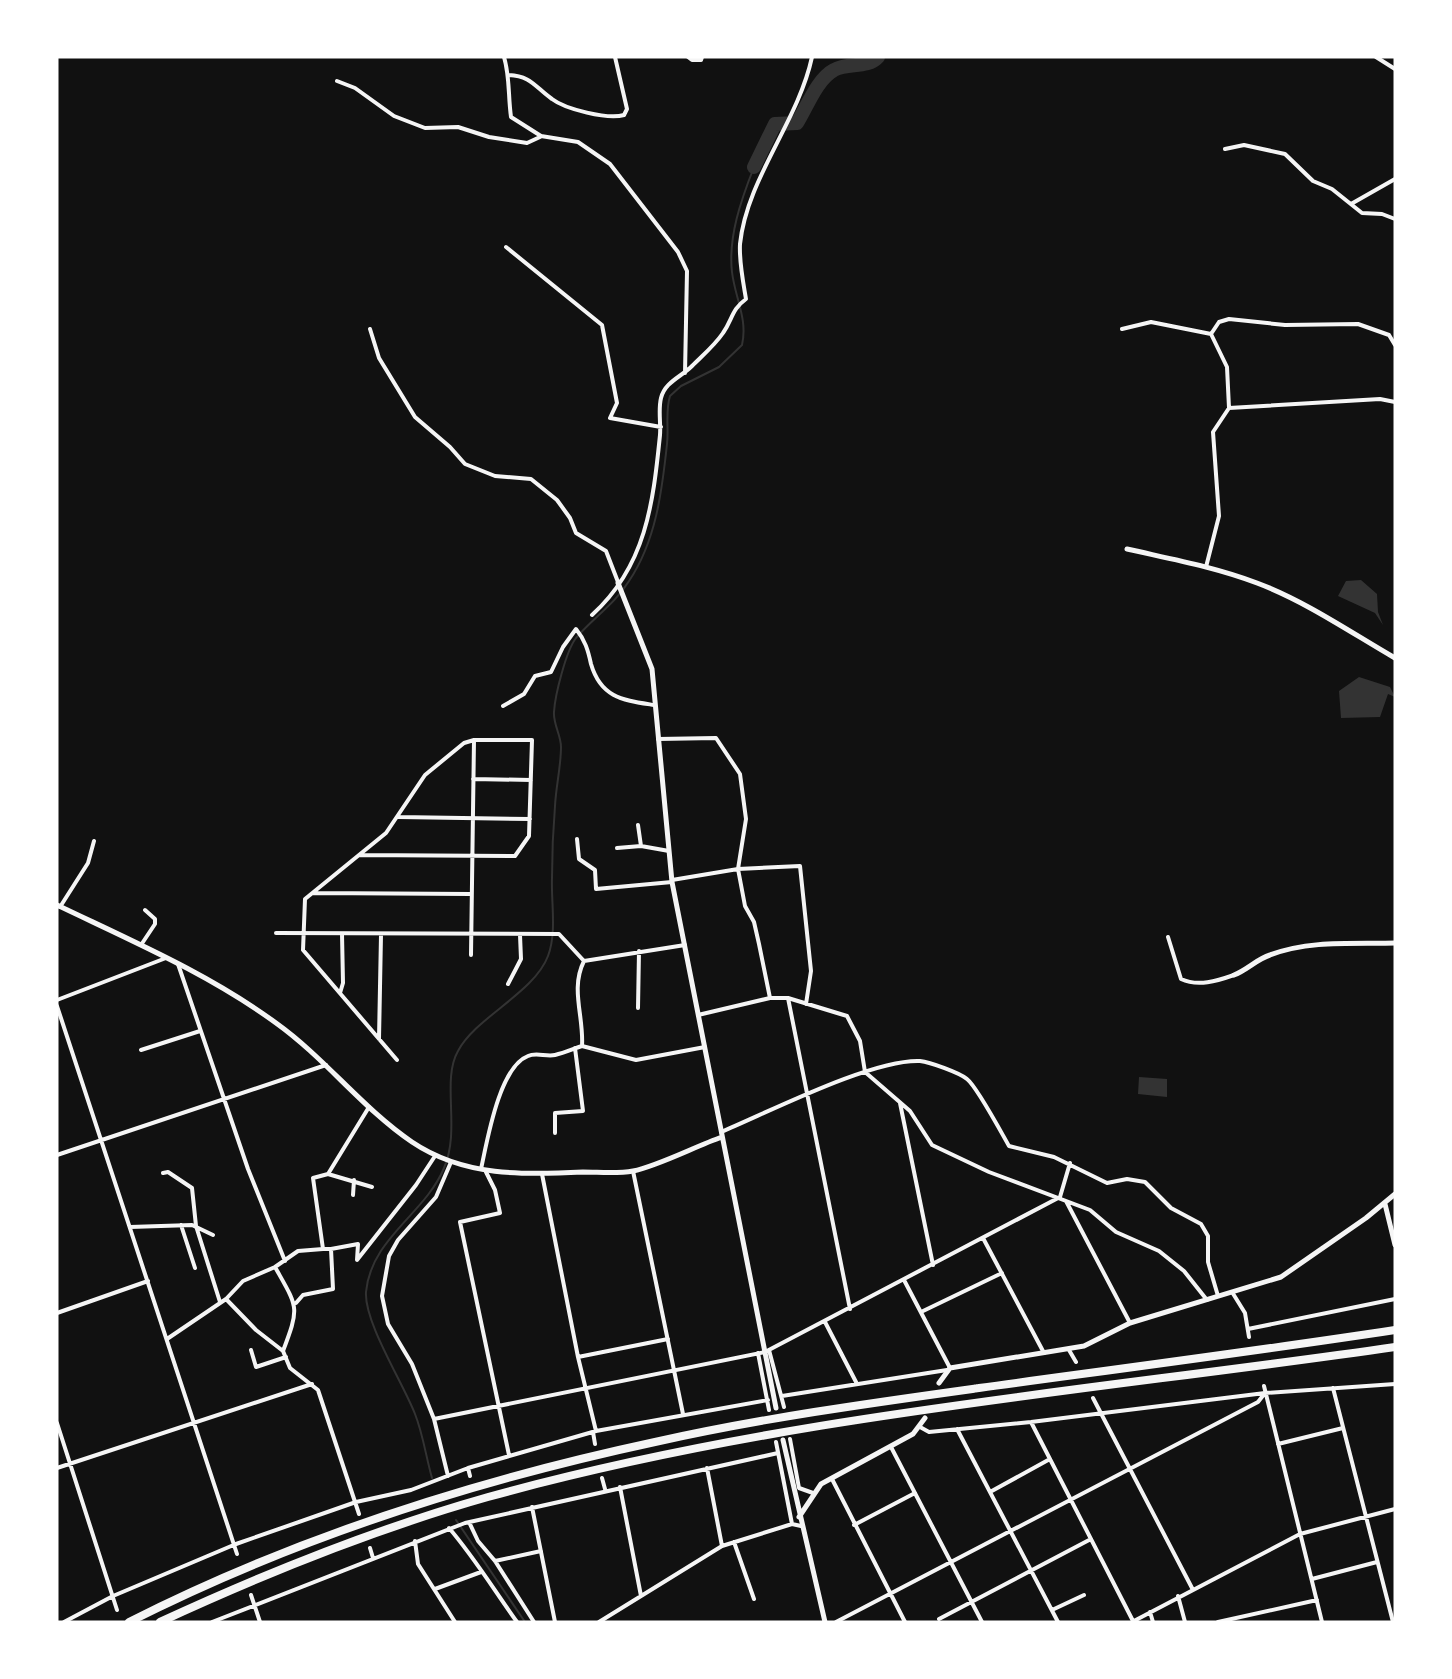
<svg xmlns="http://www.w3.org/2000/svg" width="1452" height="1679" viewBox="0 0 1452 1679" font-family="Roboto,sans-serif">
<rect width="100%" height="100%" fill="#111"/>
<!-- water -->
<path fill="#333" d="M1361,580L1377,594L1378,612L1383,625L1375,613L1338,596L1346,581Z
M1359,677L1390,687L1395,697L1388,694L1380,717L1341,718L1339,691Z
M1139,1077L1167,1079V1097L1138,1094Z"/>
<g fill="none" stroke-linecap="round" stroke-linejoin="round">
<!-- stream -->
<path stroke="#333" stroke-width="2" d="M432,1478C426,1457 423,1434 415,1414C403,1383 364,1322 366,1292C371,1238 425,1214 444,1168C461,1129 441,1081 458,1051C476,1017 534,993 548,956C557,932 551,903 552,878C552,854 553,830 555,806C556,786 561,766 561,747C561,735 553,724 554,712C555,695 566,651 576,638C593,618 615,604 629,581C656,541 662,491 667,444C669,428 665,412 670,396L681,386L719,367L742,345C748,319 735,298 732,272C728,237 741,200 754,167
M456,1520L525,1622"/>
<!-- river -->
<path stroke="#333" stroke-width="14" d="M754,167L775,124L797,123C807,107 817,79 834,70C848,62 867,69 878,57"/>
<!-- minor -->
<path stroke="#f5f5f5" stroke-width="4" d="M504,57C510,77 508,96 511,117L541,136L578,142L610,164L678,252L687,271L685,373
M688,57L692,60H701L702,57
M1376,57L1395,69
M509,75C531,76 535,87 552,99C565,109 608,120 624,115L627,109L615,57
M337,81L355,88L394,116L425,128L458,127L489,137L527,143L540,137
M1225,149L1244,145L1285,154L1313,181L1332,189L1362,213L1382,214L1395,219
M1351,204L1395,179
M506,247L602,325L617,403L610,418L661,427
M370,329L379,358L415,417L450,447L465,464L495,476L531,479L557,500L570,518L576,533L606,551L618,582
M1122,329L1151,322L1211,334L1219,322L1229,319L1285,325L1358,324L1389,335L1395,345
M1211,334L1227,367L1229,408
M1206,567L1219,516L1213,432L1229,408L1380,399L1395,402
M592,615C646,566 653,504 660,435C661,423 658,410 661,398C665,382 681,377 692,366C702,356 715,345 723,333C733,319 731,310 746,299C743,281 739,262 740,244C747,178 798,122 812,57
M503,706L524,694L535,676L551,672L563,647L576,629C585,640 588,650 591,664C601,698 623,700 654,705
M658,739L716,738L740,774L746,819L738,869L745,906L754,922L759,944L770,998
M473,779L531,780
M399,817L530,819
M638,825L641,846L669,851
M577,839L579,859L595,870L596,889L672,882
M617,848L641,846
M359,855L515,856L529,836L532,740H474L464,743L425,775L386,833L305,899L303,950L397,1060
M672,880L738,869L800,866L811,971L806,1004
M313,893L471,894
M60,907L88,863L94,841
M276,933L559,934L584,961L685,945
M1168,937L1181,979C1198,987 1217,981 1234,975
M141,945L155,924V919L145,910
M471,955L474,740
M178,964L248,1169L285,1261
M508,984L521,959L520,935
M340,993L343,983L342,934
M788,998L850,1309
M57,1000L166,958
M57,1006L237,1554
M638,1008L639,951
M698,1015L770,998H788L847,1016L860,1041L865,1072L910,1111L932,1145L989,1172L1090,1210L1116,1232L1159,1251L1184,1271L1207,1300
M379,1039L381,935
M582,1046L636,1060L705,1047
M141,1050L200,1031
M900,1103L933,1265
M721,1132C769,1112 872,1059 920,1061C930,1062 960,1073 967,1079C977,1087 1001,1132 1009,1146L1054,1157L1107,1183L1127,1179L1145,1182L1171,1208L1201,1224L1208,1236V1262L1218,1296
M555,1133V1113L583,1111L575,1048
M57,1155L326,1065
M481,1169C487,1142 499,1067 528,1056C536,1052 546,1057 555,1055C564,1053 573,1049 582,1046C584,1016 570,989 584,961
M633,1171L683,1414
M486,1172L495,1190L500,1213L460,1222L509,1455
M163,1173L168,1172L192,1188L196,1226L220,1302
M328,1174L372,1187
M542,1174L578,1357L596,1431
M353,1195L354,1180
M1066,1201L1130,1323
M181,1225L195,1268
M130,1227L192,1225L213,1235
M983,1238L1044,1353
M331,1249L358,1244L357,1260L416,1185L435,1156
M275,1267C298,1308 300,1306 283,1351L290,1368L318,1390L359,1514
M904,1280L950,1368
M1232,1292L1245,1313L1249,1337
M226,1299L256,1330L283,1351
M296,1303L303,1295L333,1289L331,1249H323
M921,1312L1002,1273
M57,1313L148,1281
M825,1322L856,1382
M1248,1329L1395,1299
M167,1339L226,1299L243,1281L275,1267L298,1251L323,1249L313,1178L328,1174L369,1107
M251,1350L256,1367L286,1357
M769,1350L784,1407
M1069,1350L1076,1362
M758,1353L769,1410
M578,1357L668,1339
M1264,1386L1322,1622
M1333,1388L1393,1622
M782,1396L947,1370
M1093,1398L1192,1588
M434,1419L765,1352L1060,1197L1070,1163
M1031,1422L1133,1621
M57,1423L117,1610
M920,1427L929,1432L1031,1422L1265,1393L1395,1384
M957,1429L1058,1622
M593,1432L595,1444
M790,1439L799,1488L813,1493
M776,1442L792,1524
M1278,1444L1343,1428
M891,1447L982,1622
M57,1468L312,1384
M468,1468L470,1476
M707,1468L722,1546
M448,1476L434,1419L412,1364L388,1324L382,1296L389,1256L398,1240L436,1197L451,1162
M602,1478L605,1489
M832,1479L905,1622
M620,1487L641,1596
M990,1492L1050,1459
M532,1507L555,1622
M469,1522L478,1541L495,1561L534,1622
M854,1525L915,1493
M449,1528C474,1557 494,1590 517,1622
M415,1541L418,1564L455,1622
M734,1542L754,1599
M370,1548L373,1558
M495,1561L541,1551
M1312,1579L1377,1562
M435,1589L481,1572
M251,1595L260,1622
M1178,1596L1185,1622
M1052,1610L1084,1595
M1150,1612L1153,1622
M939,1619L1091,1539
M64,1622L113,1596L236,1544L356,1502L411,1490L468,1468L596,1431L768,1400
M212,1622L465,1523L778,1453
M599,1622L722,1546L792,1524L801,1526
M836,1622L1258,1402L1265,1393
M1132,1622L1300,1534L1395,1509
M1218,1622L1317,1600"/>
<!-- tertiary -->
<path stroke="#f5f5f5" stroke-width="5" d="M1127,549C1171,559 1215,567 1257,583C1305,601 1350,632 1395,658
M618,583L652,669L672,882L776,1408
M57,905C132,941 209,974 276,1023C325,1058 362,1108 412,1142C464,1177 524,1175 583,1172C599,1172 617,1174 633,1171C658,1166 696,1146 722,1137
M1234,975C1247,970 1257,959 1270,955C1309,940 1354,944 1395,943
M1385,1204L1395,1245
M939,1383L950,1368L1084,1346L1130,1323L1281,1277L1366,1218L1395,1194
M783,1440L825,1622
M799,1517L821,1484L913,1434L925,1418"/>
<!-- motorway -->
<path stroke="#f5f5f5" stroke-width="8" d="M129,1622C295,1538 473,1481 655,1442C762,1418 871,1403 979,1388C1118,1369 1257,1351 1395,1330
M160,1622C266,1573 375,1529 488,1497C784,1415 1092,1391 1395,1347"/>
</g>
<!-- border -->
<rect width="1452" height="1679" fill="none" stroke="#ffffff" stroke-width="117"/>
</svg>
